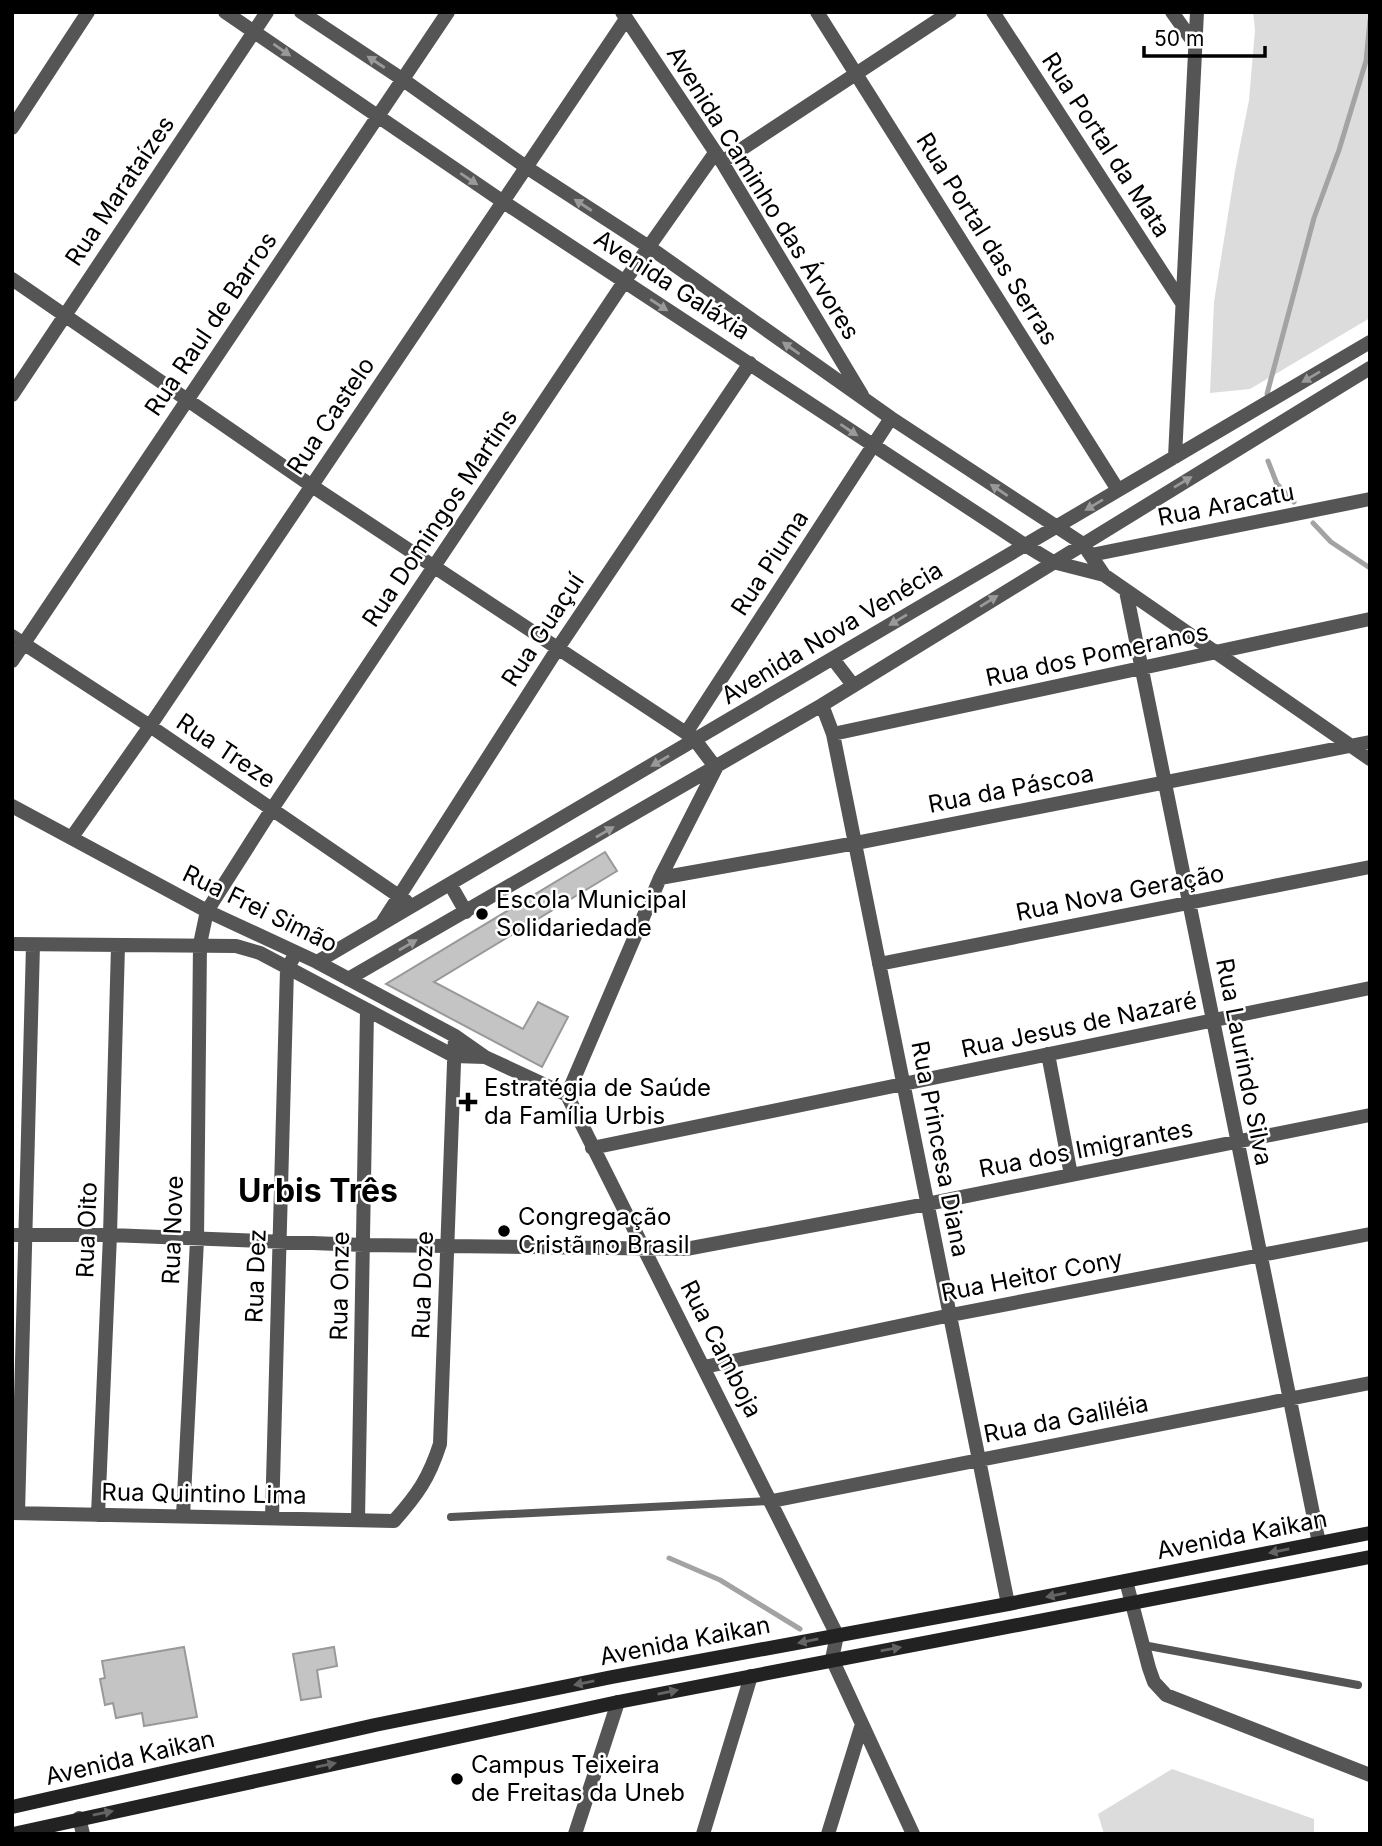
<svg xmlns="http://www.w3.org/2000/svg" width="1382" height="1846" viewBox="0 0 1382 1846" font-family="Inter,sans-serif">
<rect width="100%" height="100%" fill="#fff"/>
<!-- green -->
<path fill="#dcdcdc" d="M1253,12H1370V318L1250,389L1210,393L1214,302L1235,171L1249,100L1255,30Z
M1172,1769L1314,1819V1834H1104L1098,1814Z"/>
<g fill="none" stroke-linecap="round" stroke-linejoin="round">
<!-- stream -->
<path stroke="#a3a3a3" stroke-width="5" d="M1267,394L1314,218L1339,150L1366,61L1370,20
M1268,461L1277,484L1294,502
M1313,523L1331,542L1370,568
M669,1558L720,1580L800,1629"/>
</g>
<!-- building -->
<path fill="#c4c4c4" stroke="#999" stroke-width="2" d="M605,852L617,871L434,982L523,1029L538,1002L568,1017L542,1067L386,984Z
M184,1647L197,1717L144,1726L142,1713L116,1718L113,1703L105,1705L100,1679L105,1678L102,1661Z
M334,1647L337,1666L317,1670L321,1697L301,1700L293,1654Z"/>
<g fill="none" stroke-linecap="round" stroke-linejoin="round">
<!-- lane -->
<path stroke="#555" stroke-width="8" d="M451,1517L770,1501
M1143,1645L1358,1685"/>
<!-- street -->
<path stroke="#555" stroke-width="14" d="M225,12L502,201L1025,545L1053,562L1104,575
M301,12L402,79L526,167L649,247L891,418L1083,544L1104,575L1370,759
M622,12L722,162L862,395
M817,12L1118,490
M993,12L1182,303
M1172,12L1194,43
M12,128L88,12
M722,162L950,12
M12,279L312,486L686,733L695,740L716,768L660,878L567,1095L837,1635L832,1659L913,1834
M12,395L267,12
M1175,457L1197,12
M1091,555L1370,499
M1126,591L1319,1543
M12,636L150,726L406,901
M833,659L853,685
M12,661L448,12
M822,705L833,734L1008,1604
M686,733L891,418
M833,734L1370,619
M12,806L207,911L317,962L455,1036L485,1057L567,1095
M72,837L150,726L626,19
M660,878L856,843L1370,742
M450,884L466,912
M382,923L558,648L750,363
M12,944L236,946L260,953L454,1056L485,1057
M317,962L1370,342
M879,964L1370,867
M348,979L822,705L1370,368
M1048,1054L1071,1175
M592,1148L1370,988
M12,1235H110L364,1245L686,1249L927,1204L1370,1115
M704,1367L951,1315L1370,1234
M772,1501L1370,1383
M12,1513L394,1521C418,1494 429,1478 440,1444L455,1036
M18,1513L33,945
M98,1515L110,1235L118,946
M183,1516L197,1240L200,944L207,911L272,809L624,282L715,153
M272,1518L287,969L296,953
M358,1520L367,1011
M1126,1581L1149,1668L1154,1682L1166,1695L1370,1775
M79,1818L83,1834
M575,1834L618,1702
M703,1834L751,1676
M828,1834L862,1724"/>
<!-- secondary -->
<path stroke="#222" stroke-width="14" d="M12,1807L375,1725L612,1677L1008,1604L1370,1533
M13,1834L618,1702L1370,1557"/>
</g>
<!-- one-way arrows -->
<defs><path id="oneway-solid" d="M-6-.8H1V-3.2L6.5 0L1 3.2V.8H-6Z" transform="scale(1.75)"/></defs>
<g fill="#999">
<use href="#oneway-solid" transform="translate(282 50) rotate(35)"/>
<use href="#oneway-solid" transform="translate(376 62) rotate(-147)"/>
<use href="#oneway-solid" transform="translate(469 179) rotate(34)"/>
<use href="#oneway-solid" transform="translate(583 205) rotate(-147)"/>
<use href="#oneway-solid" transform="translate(659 305) rotate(33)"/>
<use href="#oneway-solid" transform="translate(791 348) rotate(-145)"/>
<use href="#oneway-solid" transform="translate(1311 377) rotate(149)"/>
<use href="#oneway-solid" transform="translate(849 430) rotate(34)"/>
<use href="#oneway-solid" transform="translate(1183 482) rotate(-31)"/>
<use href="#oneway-solid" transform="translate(999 490) rotate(-146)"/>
<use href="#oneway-solid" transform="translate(1094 505) rotate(149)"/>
<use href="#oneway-solid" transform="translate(989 601) rotate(-32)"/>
<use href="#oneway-solid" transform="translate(898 620) rotate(149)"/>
<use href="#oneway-solid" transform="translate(660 761) rotate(150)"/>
<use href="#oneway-solid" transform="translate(605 832) rotate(-30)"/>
<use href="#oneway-solid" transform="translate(408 945) rotate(-30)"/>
</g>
<g fill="#646464">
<use href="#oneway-solid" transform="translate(1279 1551) rotate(169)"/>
<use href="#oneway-solid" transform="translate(1056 1595) rotate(169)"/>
<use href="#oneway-solid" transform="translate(808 1641) rotate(169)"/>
<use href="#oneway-solid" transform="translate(891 1649) rotate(-10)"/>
<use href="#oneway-solid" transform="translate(584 1683) rotate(169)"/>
<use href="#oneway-solid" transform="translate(668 1692) rotate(-11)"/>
<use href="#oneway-solid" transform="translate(326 1765) rotate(-12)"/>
<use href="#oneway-solid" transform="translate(103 1813) rotate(-12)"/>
</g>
<!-- markers -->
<g fill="#000" stroke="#fff" stroke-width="2.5">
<circle cx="482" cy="914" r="7"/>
<path d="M464.5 1091.5h7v7h7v7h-7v7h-7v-7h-7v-7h7z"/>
<circle cx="504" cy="1231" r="7"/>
<circle cx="457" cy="1779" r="7"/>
</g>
<g text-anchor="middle" stroke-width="5" stroke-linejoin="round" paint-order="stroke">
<!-- street labels -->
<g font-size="24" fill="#000" stroke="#fff">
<text transform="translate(1106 145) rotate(57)" y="8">Rua Portal da Mata</text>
<text transform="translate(120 191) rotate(-56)" y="8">Rua Marataízes</text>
<text transform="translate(763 193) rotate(58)" y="8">Avenida Caminho das Árvores</text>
<text transform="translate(987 239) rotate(58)" y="8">Rua Portal das Serras</text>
<text transform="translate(672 285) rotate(33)" y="8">Avenida Galáxia</text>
<text transform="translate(211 324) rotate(-56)" y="8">Rua Raul de Barros</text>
<text transform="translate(331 416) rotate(-56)" y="8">Rua Castelo</text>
<text transform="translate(1226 505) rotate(-11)" y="8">Rua Aracatu</text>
<text transform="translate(440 518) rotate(-56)" y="8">Rua Domingos Martins</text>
<text transform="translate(770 563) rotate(-57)" y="8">Rua Piuma</text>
<text transform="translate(543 630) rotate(-57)" y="8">Rua Guaçuí</text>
<text transform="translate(832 633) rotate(-31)" y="8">Avenida Nova Venécia</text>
<text transform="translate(1097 655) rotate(-12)" y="8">Rua dos Pomeranos</text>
<text transform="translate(226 751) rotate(34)" y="8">Rua Treze</text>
<text transform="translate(1011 789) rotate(-11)" y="8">Rua da Páscoa</text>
<text transform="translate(1120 893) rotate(-11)" y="8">Rua Nova Geração</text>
<text transform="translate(260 909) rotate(26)" y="8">Rua Frei Simão</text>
<text transform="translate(1079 1025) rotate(-12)" y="8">Rua Jesus de Nazaré</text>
<text transform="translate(1244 1062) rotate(79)" y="8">Rua Laurindo Silva</text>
<text transform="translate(940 1149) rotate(79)" y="8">Rua Princesa Diana</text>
<text transform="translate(1086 1149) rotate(-11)" y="8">Rua dos Imigrantes</text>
<text transform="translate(87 1230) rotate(-88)" y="8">Rua Oito</text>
<text transform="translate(173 1230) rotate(-88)" y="8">Rua Nove</text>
<text transform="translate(256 1276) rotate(-88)" y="8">Rua Dez</text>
<text transform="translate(1032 1276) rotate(-11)" y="8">Rua Heitor Cony</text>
<text transform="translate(423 1285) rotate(-88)" y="8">Rua Doze</text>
<text transform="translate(340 1286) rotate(-89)" y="8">Rua Onze</text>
<text transform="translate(721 1349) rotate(63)" y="8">Rua Camboja</text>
<text transform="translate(1066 1419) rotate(-11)" y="8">Rua da Galiléia</text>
<text transform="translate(204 1494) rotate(1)" y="8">Rua Quintino Lima</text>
<text transform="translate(1242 1535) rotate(-11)" y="8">Avenida Kaikan</text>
<text transform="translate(685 1641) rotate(-11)" y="8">Avenida Kaikan</text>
<text transform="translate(130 1758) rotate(-13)" y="8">Avenida Kaikan</text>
</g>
<!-- poi labels -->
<g font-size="24" fill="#000" stroke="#fff" text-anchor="start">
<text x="496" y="908">Escola Municipal<tspan x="496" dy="28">Solidariedade</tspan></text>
<text x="484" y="1096">Estratégia de Saúde<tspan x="484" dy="28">da Família Urbis</tspan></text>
<text x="518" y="1225">Congregação<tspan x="518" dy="28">Cristã no Brasil</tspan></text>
<text x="471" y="1773">Campus Teixeira<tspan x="471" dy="28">de Freitas da Uneb</tspan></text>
</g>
<!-- district labels -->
<g font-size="32" font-weight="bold" fill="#000" stroke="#fff">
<text x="318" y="1202">Urbis Três</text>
</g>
</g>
<!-- border -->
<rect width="1382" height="1846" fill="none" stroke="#000000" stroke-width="28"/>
<!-- scale -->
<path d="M1144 46v10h121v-10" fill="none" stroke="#000000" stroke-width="3.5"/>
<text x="1154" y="46" font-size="21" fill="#000000" stroke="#ffffff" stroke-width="5" paint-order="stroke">50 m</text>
</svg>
